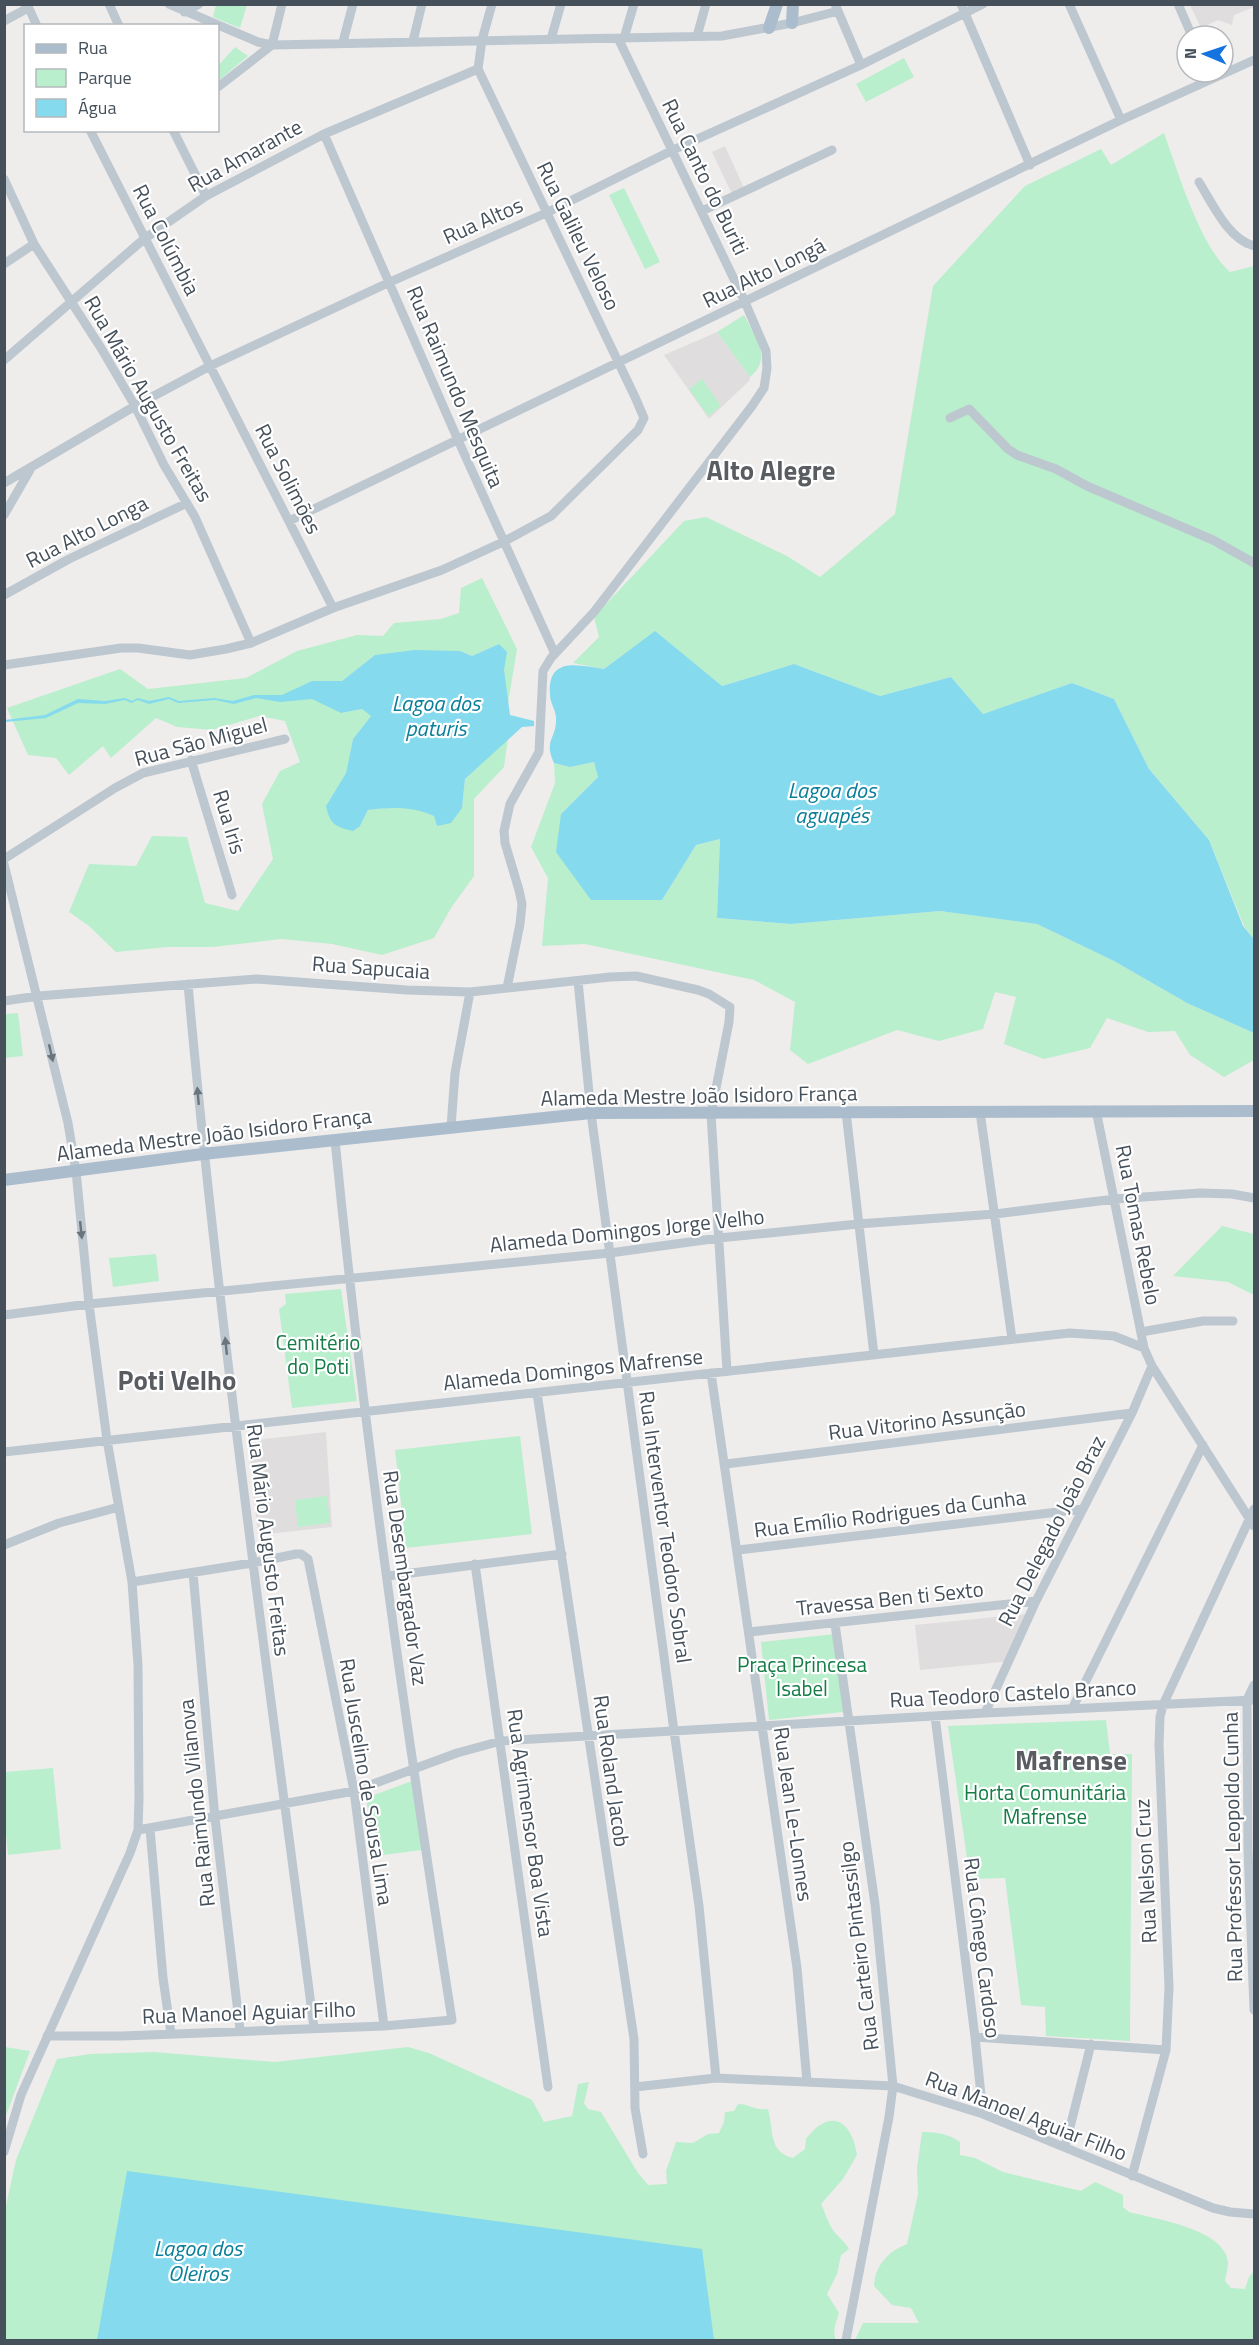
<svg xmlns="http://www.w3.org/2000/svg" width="1259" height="2345" viewBox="0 0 1259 2345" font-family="'Titillium Web',sans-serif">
<rect width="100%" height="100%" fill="#efecec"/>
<!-- education -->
<path fill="#e0ddde" d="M1254,4V7L1234,15L1232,25L1218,20L1201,28L1190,5Z
M725,146L744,188L732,194L712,152Z
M717,332L750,377L749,381L709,419L664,355Z
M326,1432L332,1527L258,1535L248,1441Z
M1035,1613L1012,1661L920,1670L915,1625Z"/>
<!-- green -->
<path fill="#b9efcc" d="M216,5H247L240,28L213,17Z
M235,47L248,56L218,81V66Z
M904,58L914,77L866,102L856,84Z
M1164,133C1178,172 1200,246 1230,272L1254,266V939L1244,926L1209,840L1149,769L1114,699L1072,683L983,714L951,677L880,696L794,664L722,686L655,632L604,669L573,663L599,637L594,617L684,521L706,517L787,556L820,577L895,514L933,286L1025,186L1101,149L1111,165Z
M624,188L660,262L645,269L609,195Z
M744,315C755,336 773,358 750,377L717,332Z
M702,379L721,406L708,416L689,389Z
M482,578L517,649L508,703L499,644L472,656L460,651L375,655L342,681L341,713L362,709L371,716L353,739L346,773L326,806L360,826L368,810L390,807L419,809L434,816L462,808L465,779L508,738L504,767L474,799V876L451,908L434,938L382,955L332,944L281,939L213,947H168L116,952L89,926L69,912L89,864L136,866L152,836L187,837L205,903L238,911L273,859L262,804L280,771L300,762L285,721L259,716L212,730L177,727L156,718L111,758L103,746L69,775L56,758L28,755L7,708L120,669L148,689L246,678L297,651L357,635L383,636L394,623L441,619L459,613L461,588Z
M594,762L598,777L561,814L662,900L696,845L720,839L717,918L791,924L940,911L1037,924L1114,961L1187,1003L1254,1033V1060L1224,1077L1190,1055L1175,1031L1148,1032L1107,1018L1090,1048L1044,1059L1004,1044L1016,997L995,992L983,1029L939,1041L897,1030L808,1064L790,1050L795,1002L754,980L585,944L542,946L548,878L531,847L555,783L554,763L570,767Z
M18,1013L23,1056L5,1058V1014Z
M1222,1226L1254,1234V1295L1228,1282L1173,1276Z
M156,1254L159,1281L113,1287L109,1258Z
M341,1289L357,1401L292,1408L279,1309L286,1304L285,1294Z
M520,1436L532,1534L406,1548L395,1450Z
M327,1496L330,1523L298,1527L295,1500Z
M835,1634L843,1712L769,1720L761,1642Z
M1106,1720L1110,1754H1132L1130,2041L1046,2036L1045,2007L1021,2005L1005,1878L970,1879L948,1726Z
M53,1768L61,1849L8,1855L4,1815L5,1772Z
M412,1781L422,1850L375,1856L366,1798Z
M5,2047L30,2051L5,2118L4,2047Z
M408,2047L429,2053L532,2100L544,2122L572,2116L578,2084L589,2082L584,2103L588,2109L601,2112L638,2173L648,2185L667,2184L666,2171L676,2142L693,2143L708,2134L719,2133L724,2122L725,2112L734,2111L738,2104C749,2104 756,2111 768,2109C774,2130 768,2152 793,2158L805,2149L806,2139C810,2134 815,2128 820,2125C843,2110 855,2137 857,2155L843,2179L821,2204C825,2212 827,2220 831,2227C836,2236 844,2240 849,2249L841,2255L837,2274L827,2294L839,2313C836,2322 832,2332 836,2340H5V2210L16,2160L57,2059L90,2054L154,2052L275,2062Z
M922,2132C936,2132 949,2134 960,2142V2155L975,2158L1003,2172L1081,2191L1095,2182L1123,2195V2207L1129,2212C1155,2219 1225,2229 1228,2262C1228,2268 1226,2275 1225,2281L1231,2288L1245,2289L1249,2277L1254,2271V2340H855L863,2323H919L911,2308L892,2305L874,2286C875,2265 889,2251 907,2244L918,2194L917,2168Z"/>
<!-- water -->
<path fill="#85daed" d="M655,631L722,686L794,664L880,696L951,677L983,714L1072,683L1114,699L1149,769L1209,840L1243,926L1254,939V1033L1187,1003L1114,961L1037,924L940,911L791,924L717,918L720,839L696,845L662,900H591L556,852L561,814L598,777L594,762L570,767L554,763C543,739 557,739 556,718C556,710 550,703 550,695C547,656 578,665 604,669Z
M499,644L507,652L504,670L510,715L534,721V726L522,727L465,779L462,808L451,823L437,826L434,816C412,806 391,807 368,810L360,826L353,831C335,827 330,824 326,806L346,773L353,739L371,716L362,709L341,713L312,699L280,702L256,698L234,704L215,700L178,703L169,699L149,704L138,700L131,703L125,700L105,704L78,703L46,718L5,722V720L45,715L78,699L105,701L125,698L132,701L138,698L149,701L169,697L179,701L214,698L233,701L254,695H282L312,681H342L375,655L415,650L460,651L472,656Z
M127,2171L702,2249L714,2340H97Z"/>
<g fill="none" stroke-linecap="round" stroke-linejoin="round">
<!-- minor -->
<path stroke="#bdc7cf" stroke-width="9" d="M27,4L37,26
M109,4L119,26
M169,4L258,42L272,45L722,36L792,23L838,11
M835,4L861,65
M961,4L1030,165
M1069,4L1121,120
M1178,4L1192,36
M184,12L199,4
M4,21L28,8
M697,36L706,4
M624,38L634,4
M551,39L561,4
M413,41L422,4
M343,42L353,4
M478,69L482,40L492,4
M218,87L272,45L282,4
M90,130L333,608
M173,130L206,196
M324,134L458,440L555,654
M4,179L34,244L101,348L135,406L164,465L195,517L251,643
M1199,182C1212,203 1228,239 1254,246
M702,211L832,150
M4,264L34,244
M4,360L144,239L206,196L324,134L478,69
M950,418L969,409L1008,449L1017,455L1056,469L1087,486L1213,540L1254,563
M4,483L135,406L210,366L390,282L546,213L673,150L861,65L983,4
M4,515L30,470
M289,521L1121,120L1254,60
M4,595L69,559L187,503
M4,665L121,648H138L190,655L226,649L251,643L333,608L442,570L503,542L551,516L638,430L644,418L635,397L478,69
M191,760L232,895
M4,859L115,788L143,773L285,739
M4,864L68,1123L76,1171L89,1304L107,1440L132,1582L138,1665L139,1799L138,1830L130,1853L21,2095L4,2152
M578,981L591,1113L674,1731L699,1906L716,2078
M188,984C219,1333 269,1680 314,2028
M507,988L520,924L522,904L519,890L505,843L504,831L510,804L539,752L543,671L551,658L594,612L752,406L764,388L767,368L766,351L745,302L618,38
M4,1001L38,996L257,979L407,990L470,992L610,977L636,976L698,990L709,994L730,1007L729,1022L711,1114L727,1371
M1096,1110L1144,1348L1152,1366L1254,1526
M846,1112L874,1355
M980,1112L1012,1339
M451,1127L455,1073L470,992
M4,1315L89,1304L610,1253L719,1238L858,1224L995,1214L1115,1199L1200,1193L1232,1194L1254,1198
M1141,1332L1203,1321H1233
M711,1373L797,1968L807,2082
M537,1393L634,2039L635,2108L643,2154
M4,1452L1070,1333L1114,1336L1144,1348
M726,1464L1132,1413
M4,1545L59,1523L119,1507
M738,1550L1083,1509
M475,1564L548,2087
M193,1573L215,1818L240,2030
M388,1576L562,1554
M132,1582L252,1563L296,1554H301L308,1559L354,1791L384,2026
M835,1624L875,1904L893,2086L889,2117L846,2340
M749,1632L1036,1601
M1254,1685L1247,1700L1248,1850L1254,2010
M1072,1709L1203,1445
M985,1713L1036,1601L1132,1413L1152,1366
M935,1716L975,2037L983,2114
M150,1829L163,1978L171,2034
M138,1830L354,1791L457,1753L501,1741L985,1713L1254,1700
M47,2036H122L384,2026L452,2020C406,1728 364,1435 335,1140
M975,2037L1166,2050
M635,2087L716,2078L893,2086L983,2114L1213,2208L1230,2212L1254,2214
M1065,2147L1091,2044
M1132,2176L1166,2050L1169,1987L1159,1745L1160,1717L1163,1705L1254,1509"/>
<!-- major -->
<path stroke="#abbdcd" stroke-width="12" d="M792,23L793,4
M769,28L777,4
M4,1180L203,1154L591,1113L1254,1111"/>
</g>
<!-- one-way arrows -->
<defs><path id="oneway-solid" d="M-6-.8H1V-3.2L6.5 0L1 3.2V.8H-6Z" transform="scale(1.5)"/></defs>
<g fill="#69747d">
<use href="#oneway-solid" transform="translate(51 1053) rotate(77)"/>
<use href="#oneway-solid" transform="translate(198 1096) rotate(-95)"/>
<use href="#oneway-solid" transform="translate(81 1230) rotate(84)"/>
<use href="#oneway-solid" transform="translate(226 1346) rotate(-96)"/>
</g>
<g text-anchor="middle" stroke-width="4.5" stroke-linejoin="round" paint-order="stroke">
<!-- street labels -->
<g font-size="21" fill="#45505a" stroke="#fff">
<text transform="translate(245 156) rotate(-29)" y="7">Rua Amarante</text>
<text transform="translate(705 177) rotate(64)" y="7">Rua Canto do Buriti</text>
<text transform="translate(483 221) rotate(-24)" y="7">Rua Altos</text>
<text transform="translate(578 236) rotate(64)" y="7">Rua Galileu Veloso</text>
<text transform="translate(166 240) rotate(63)" y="7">Rua Colúmbia</text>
<text transform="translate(764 273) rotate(-26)" y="7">Rua Alto Longá</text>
<text transform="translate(455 387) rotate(67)" y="7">Rua Raimundo Mesquita</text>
<text transform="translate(148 399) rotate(60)" y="7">Rua Mário Augusto Freitas</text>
<text transform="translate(288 479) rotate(63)" y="7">Rua Solimões</text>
<text transform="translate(87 532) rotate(-27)" y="7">Rua Alto Longa</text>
<text transform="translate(201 742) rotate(-15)" y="7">Rua São Miguel</text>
<text transform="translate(229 822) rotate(73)" y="7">Rua Iris</text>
<text transform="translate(371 968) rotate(4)" y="7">Rua Sapucaia</text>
<text transform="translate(699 1096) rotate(-1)" y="7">Alameda Mestre João Isidoro França</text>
<text transform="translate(214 1135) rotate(-7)" y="7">Alameda Mestre João Isidoro França</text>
<text transform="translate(1138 1225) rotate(79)" y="7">Rua Tomas Rebelo</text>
<text transform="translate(627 1231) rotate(-6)" y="7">Alameda Domingos Jorge Velho</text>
<text transform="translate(573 1370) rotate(-6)" y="7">Alameda Domingos Mafrense</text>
<text transform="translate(927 1421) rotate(-7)" y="7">Rua Vitorino Assunção</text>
<text transform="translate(890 1514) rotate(-7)" y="7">Rua Emílio Rodrigues da Cunha</text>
<text transform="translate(665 1527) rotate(82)" y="7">Rua Interventor Teodoro Sobral</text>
<text transform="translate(1052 1531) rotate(-63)" y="7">Rua Delegado João Braz</text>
<text transform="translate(268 1540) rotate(83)" y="7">Rua Mário Augusto Freitas</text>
<text transform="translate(405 1578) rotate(82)" y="7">Rua Desembargador Vaz</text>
<text transform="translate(890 1599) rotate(-6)" y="7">Travessa Ben ti Sexto</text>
<text transform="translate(1013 1694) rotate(-3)" y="7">Rua Teodoro Castelo Branco</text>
<text transform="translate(611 1771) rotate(82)" y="7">Rua Roland Jacob</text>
<text transform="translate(366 1782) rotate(81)" y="7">Rua Juscelino de Sousa Lima</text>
<text transform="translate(197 1803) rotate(-96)" y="7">Rua Raimundo Vilanova</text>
<text transform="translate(793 1814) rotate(82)" y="7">Rua Jean Le-Lonnes</text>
<text transform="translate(530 1823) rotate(82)" y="7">Rua Agrimensor Boa Vista</text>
<text transform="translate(1233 1847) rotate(-91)" y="7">Rua Professor Leopoldo Cunha</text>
<text transform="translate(1146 1871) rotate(-93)" y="7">Rua Nelson Cruz</text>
<text transform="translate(859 1946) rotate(-97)" y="7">Rua Carteiro Pintassilgo</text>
<text transform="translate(982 1948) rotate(83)" y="7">Rua Cônego Cardoso</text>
<text transform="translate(249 2013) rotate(-2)" y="7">Rua Manoel Aguiar Filho</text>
<text transform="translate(1026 2116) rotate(21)" y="7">Rua Manoel Aguiar Filho</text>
</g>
<!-- park labels -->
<g font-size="21" fill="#157c46" stroke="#fff">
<text x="318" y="1350">Cemitério<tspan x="318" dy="24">do Poti</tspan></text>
<text x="802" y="1672">Praça Princesa<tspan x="802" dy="24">Isabel</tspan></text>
<text x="1045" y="1800">Horta Comunitária<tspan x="1045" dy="24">Mafrense</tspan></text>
</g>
<!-- water labels -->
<g font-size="22" font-style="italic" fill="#0a7f99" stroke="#fff">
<text x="436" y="711">Lagoa dos<tspan x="436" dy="25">paturis</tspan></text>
<text x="832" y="798">Lagoa dos<tspan x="832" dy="25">aguapés</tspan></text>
<text x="198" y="2256">Lagoa dos<tspan x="198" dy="25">Oleiros</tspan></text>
</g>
<!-- district labels -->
<g font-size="27" font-weight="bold" fill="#595d62" stroke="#fff">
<text x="771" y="480">Alto Alegre</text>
<text x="177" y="1390">Poti Velho</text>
<text x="1071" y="1770">Mafrense</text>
</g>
</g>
<!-- border -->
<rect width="1259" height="2345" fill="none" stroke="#45505a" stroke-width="12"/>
<!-- legend -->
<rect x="24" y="24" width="195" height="108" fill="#ffffff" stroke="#b5b9bd" stroke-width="1.5"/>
<rect x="36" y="44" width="30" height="9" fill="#abbdcd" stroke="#b5b9bd" stroke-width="1.5"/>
<text x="78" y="54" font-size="18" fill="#45505a">Rua</text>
<rect x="36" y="69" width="30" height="18" fill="#b9efcc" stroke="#b5b9bd" stroke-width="1.5"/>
<text x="78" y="84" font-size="18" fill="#45505a">Parque</text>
<rect x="36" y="99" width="30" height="18" fill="#85daed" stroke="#b5b9bd" stroke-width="1.5"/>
<text x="78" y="114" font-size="18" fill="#45505a">Água</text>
<!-- north arrow -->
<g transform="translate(1205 54) rotate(272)"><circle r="28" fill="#ffffff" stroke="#b5b9bd" stroke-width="1.5"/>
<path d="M0-4.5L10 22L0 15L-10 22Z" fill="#1573e0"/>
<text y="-9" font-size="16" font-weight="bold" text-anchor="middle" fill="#45505a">N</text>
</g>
</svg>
